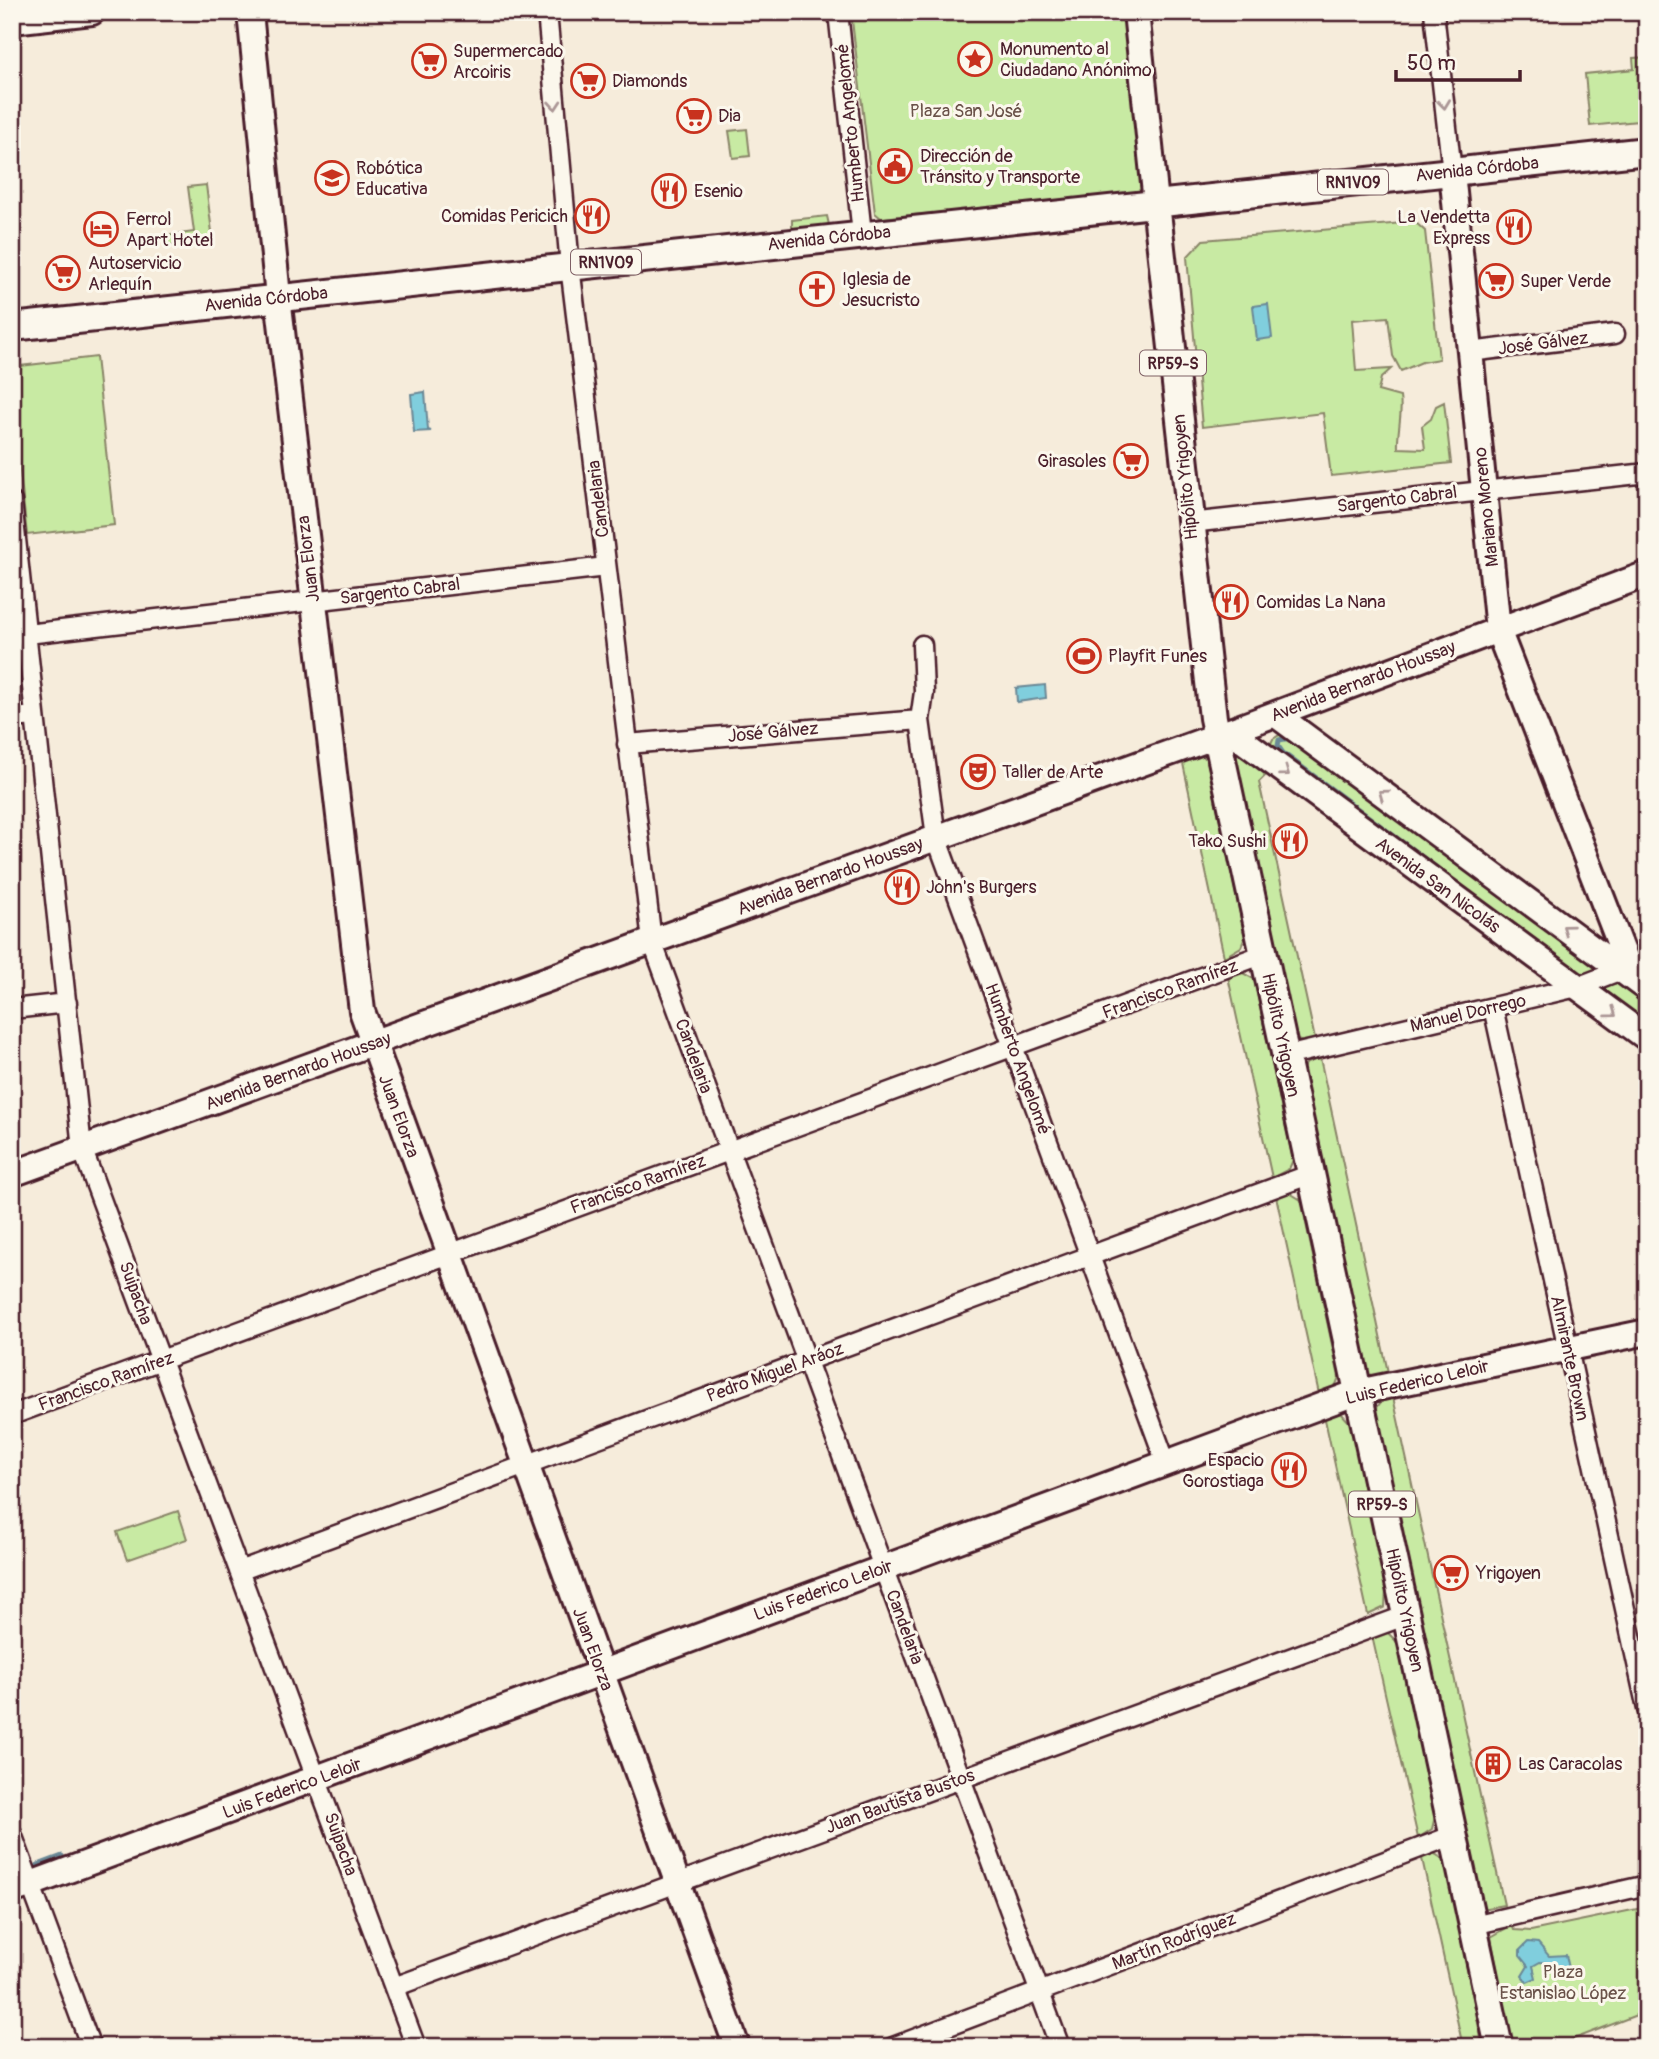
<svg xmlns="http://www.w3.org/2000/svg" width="1659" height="2059" viewBox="0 0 1659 2059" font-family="Pangolin,sans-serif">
<rect width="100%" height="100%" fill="#f6ecdb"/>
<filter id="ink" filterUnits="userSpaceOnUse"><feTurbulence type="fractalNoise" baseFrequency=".0143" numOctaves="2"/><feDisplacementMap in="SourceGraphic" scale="14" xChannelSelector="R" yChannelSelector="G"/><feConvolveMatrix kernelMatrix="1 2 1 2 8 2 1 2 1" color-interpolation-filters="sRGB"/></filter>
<g filter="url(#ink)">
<!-- green -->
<path fill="#c8eaa3" stroke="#898467" stroke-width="2" d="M851,12H1124L1144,190L1139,194L881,218L875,213Z
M1647,57V120L1590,126L1585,74L1634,69L1633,58Z
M747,129L750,156L733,158L729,131Z
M206,185L213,240L166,246L165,236L194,232L188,187Z
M827,216L829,225L792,229V220Z
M1415,222L1425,231L1439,359L1422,362L1401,371L1393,356L1388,317L1352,320L1356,371L1391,369L1381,378L1378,391L1400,397C1403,415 1397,430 1398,448L1425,449L1422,426L1431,419L1436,406L1444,402L1451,463L1331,476L1323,413L1202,427L1187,257L1203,240Z
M96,357L114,525L27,535L12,400V367Z
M1284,732L1594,954L1601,971L1583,978L1269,747L1273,739Z
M1199,752L1207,760L1245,937L1241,947L1224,957L1181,754Z
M1239,755L1247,757L1268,773L1259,782L1315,1039L1304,1042L1293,1039L1234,757Z
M1241,972L1254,979L1293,1160L1289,1169L1272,1178L1228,977Z
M1617,977L1647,996V1032L1596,987Z
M1320,1058L1389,1377L1373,1379L1365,1374L1300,1072L1307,1063Z
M1288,1192L1301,1200L1339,1377L1335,1387L1319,1394L1276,1196Z
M1393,1397L1504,1905L1481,1909L1373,1413L1381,1402Z
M1333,1412L1341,1413L1351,1424L1386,1590L1385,1607L1368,1615L1324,1415Z
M178,1511L187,1539L127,1560L117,1532Z
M1380,1633H1388L1397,1642L1435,1816L1432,1829L1418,1838L1372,1636Z
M1430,1851L1443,1859L1447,1868L1481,2038L1478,2047H1463L1421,1854Z
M1647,1907V2011L1553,2047H1512L1491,1937L1512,1925L1514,1930L1531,1931Z"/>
<!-- water -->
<path fill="#80cedd" stroke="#6a8896" stroke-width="2" d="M1268,304L1272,338L1257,340L1253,306Z
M425,392L428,430L431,431L414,432L411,394Z
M1045,685L1046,698L1017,702L1016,688Z
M1528,1942L1538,1943L1549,1956L1566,1955L1569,1968L1557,1973L1548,1963L1540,1962L1533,1966L1536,1978L1527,1982L1522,1976L1528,1966L1520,1956V1950Z"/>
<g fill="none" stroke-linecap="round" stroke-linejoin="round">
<!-- stream -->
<path stroke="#6a8896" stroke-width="5" d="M1291,738L1279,740L1278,746L1283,753L1437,868
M38,1865L62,1856
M12,1873L13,1875"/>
<!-- street casing -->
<g stroke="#4a1f2b" stroke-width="23">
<path id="street" d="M547,12L570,266L652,941L1060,2047
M838,12L862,234
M1434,12L1452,172
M1470,352L1615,334
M12,502L82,1148L416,2047
M1190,523L1647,473
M27,634L606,567
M922,645L924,692L920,720L936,837L1166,1463
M12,718L35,716
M627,744L920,720
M1493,1007L1647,1709
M12,1009L67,1003
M1286,1056L1577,987L1647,960
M12,1415L1264,954
M239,1571L1311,1174
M12,1834L91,2047
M1473,1925L1647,1885
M394,1987L1407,1615
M893,2047L1454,1835"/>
</g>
<!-- secondary casing -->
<g stroke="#4a1f2b" stroke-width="30">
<path id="secondary" d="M250,12L278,297L362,1011L737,2047
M1136,12L1156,203
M12,21L92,12
M1452,172L1498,630L1633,978
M1275,714L1647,989
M1230,731L1647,1038
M12,1174L1230,731L1647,574
M12,1891L1358,1392L1647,1332"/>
</g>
<!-- primary casing -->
<g stroke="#4a1f2b" stroke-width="32">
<path id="primary" d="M1156,203L1213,718L1499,2047
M12,327L1647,151"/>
</g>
<!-- street -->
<use href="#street" stroke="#fbf7ec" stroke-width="18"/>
<!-- secondary -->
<use href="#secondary" stroke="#fbf7ec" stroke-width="24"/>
<!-- primary -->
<use href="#primary" stroke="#fbf7ec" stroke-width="26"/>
</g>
<!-- one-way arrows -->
<defs><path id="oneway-chevron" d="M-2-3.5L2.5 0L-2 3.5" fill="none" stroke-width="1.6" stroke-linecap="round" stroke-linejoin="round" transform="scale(1.75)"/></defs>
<g stroke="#ab9695">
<use href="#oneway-chevron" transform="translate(1444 104) rotate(83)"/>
<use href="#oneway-chevron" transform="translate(555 105) rotate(85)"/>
<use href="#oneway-chevron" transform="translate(1285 772) rotate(36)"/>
<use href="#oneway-chevron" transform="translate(1383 794) rotate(-144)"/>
<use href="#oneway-chevron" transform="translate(1567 929) rotate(-144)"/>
<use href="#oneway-chevron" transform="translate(1612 1013) rotate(36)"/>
</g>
</g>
<!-- icons -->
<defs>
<g id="sight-ring" transform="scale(1.75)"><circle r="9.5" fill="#fbf7ec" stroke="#c8321e" stroke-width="1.5"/><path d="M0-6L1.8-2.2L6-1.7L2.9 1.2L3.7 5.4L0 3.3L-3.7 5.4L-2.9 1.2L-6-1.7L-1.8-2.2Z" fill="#c8321e"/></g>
<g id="supermarket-ring" transform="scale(1.75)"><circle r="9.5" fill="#fbf7ec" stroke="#c8321e" stroke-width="1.5"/><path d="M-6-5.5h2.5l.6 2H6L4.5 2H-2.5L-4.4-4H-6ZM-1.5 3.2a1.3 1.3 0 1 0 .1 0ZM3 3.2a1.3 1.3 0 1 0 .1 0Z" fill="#c8321e"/></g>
<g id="civic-ring" transform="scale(1.75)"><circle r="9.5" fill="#fbf7ec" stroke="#c8321e" stroke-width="1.5"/><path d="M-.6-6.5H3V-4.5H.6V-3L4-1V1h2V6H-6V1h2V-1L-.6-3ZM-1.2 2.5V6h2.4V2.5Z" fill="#c8321e"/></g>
<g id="university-ring" transform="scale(1.75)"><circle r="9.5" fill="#fbf7ec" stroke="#c8321e" stroke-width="1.5"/><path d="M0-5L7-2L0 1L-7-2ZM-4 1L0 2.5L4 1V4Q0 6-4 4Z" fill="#c8321e"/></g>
<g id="restaurant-ring" transform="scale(1.75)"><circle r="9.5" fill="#fbf7ec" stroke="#c8321e" stroke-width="1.5"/><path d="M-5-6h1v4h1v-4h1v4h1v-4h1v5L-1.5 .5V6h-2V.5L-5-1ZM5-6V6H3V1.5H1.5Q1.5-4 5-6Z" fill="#c8321e"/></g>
<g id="hotel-ring" transform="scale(1.75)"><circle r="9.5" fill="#fbf7ec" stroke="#c8321e" stroke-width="1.5"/><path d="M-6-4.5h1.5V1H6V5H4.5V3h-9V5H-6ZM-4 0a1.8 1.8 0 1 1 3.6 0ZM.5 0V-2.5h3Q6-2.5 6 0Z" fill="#c8321e"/></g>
<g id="church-ring" transform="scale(1.75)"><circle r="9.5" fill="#fbf7ec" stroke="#c8321e" stroke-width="1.5"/><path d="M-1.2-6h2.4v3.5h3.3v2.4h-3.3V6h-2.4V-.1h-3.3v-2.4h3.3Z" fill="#c8321e"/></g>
<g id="stadium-ring" transform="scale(1.75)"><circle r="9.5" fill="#fbf7ec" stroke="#c8321e" stroke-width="1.5"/><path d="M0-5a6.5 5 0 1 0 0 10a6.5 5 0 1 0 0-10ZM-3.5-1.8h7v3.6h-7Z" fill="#c8321e"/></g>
<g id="theatre-ring" transform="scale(1.75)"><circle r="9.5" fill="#fbf7ec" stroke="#c8321e" stroke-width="1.5"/><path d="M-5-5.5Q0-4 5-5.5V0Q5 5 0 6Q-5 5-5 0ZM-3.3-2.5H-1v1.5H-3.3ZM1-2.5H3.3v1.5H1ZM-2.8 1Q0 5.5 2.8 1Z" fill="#c8321e"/></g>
<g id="building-ring" transform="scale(1.75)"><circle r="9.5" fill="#fbf7ec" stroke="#c8321e" stroke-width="1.5"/><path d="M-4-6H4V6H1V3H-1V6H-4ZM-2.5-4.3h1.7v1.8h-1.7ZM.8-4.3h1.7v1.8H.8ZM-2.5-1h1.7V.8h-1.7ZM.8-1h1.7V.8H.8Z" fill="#c8321e"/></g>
</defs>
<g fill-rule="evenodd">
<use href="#sight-ring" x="975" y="59"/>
<use href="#supermarket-ring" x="429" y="61"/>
<use href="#supermarket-ring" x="588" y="81"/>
<use href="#supermarket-ring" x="694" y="116"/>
<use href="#civic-ring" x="895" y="166"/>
<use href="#university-ring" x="332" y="178"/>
<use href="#restaurant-ring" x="669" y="191"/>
<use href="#restaurant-ring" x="592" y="216"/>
<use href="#restaurant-ring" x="1514" y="227"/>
<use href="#hotel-ring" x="101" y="229"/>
<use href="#supermarket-ring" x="63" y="273"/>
<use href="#supermarket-ring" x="1496" y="281"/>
<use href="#church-ring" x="817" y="289"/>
<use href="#supermarket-ring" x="1131" y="461"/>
<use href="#restaurant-ring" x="1231" y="602"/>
<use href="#stadium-ring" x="1084" y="656"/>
<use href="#theatre-ring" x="978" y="772"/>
<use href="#restaurant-ring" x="1290" y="841"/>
<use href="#restaurant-ring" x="902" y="887"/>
<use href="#restaurant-ring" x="1289" y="1470"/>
<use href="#supermarket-ring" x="1451" y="1573"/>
<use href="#building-ring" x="1493" y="1764"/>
</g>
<g text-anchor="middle" stroke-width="6" stroke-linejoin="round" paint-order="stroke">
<!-- shield labels -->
<g fill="#fbf7ec" stroke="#7f6065" stroke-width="2">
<rect x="1318" y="169.5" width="70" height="25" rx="5"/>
<rect x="571" y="249.5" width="70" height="25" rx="5"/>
<rect x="1140" y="350.5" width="66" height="25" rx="5"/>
<rect x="1349" y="1491.5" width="66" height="25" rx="5"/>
</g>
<g font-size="16" font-weight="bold" fill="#4a1f2b">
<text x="1353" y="188">RN1V09</text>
<text x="606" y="268">RN1V09</text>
<text x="1173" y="369">RP59-S</text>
<text x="1382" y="1510">RP59-S</text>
</g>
<!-- poi labels -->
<g font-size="18" fill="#4a1f2b" stroke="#fbf7ec" text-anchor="start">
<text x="1000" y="55">Monumento al<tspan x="1000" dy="21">Ciudadano Anónimo</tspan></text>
<text x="453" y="57">Supermercado<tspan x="453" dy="21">Arcoiris</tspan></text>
<text x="612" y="87">Diamonds</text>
<text x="718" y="122">Dia</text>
<text x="920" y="162">Dirección de<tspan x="920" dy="21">Tránsito y Transporte</tspan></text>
<text x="356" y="174">Robótica<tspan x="356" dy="21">Educativa</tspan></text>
<text x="694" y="197">Esenio</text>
<text x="568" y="222" text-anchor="end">Comidas Pericich</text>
<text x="1490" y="223" text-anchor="end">La Vendetta<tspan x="1490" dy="21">Express</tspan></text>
<text x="126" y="225">Ferrol<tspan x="126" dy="21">Apart Hotel</tspan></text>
<text x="88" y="269">Autoservicio<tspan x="88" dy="21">Arlequín</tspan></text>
<text x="842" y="285">Iglesia de<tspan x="842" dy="21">Jesucristo</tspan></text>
<text x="1520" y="287">Super Verde</text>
<text x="1106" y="467" text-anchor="end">Girasoles</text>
<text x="1256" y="608">Comidas La Nana</text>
<text x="1108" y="662">Playfit Funes</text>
<text x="1002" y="778">Taller de Arte</text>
<text x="1266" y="847" text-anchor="end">Tako Sushi</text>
<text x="926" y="893">John's Burgers</text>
<text x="1264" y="1466" text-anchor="end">Espacio<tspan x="1264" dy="21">Gorostiaga</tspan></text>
<text x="1476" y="1579">Yrigoyen</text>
<text x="1518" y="1770">Las Caracolas</text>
</g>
<!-- park labels -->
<g font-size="18" fill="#6a5249" stroke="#fbf7ec">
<text x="966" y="117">Plaza San José</text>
<text x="1563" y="1978">Plaza<tspan x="1563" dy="21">Estanislao López</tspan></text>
</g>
<!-- street labels -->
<g font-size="18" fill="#4a1f2b" stroke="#fbf7ec">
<text transform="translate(850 123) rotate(-96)" y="6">Humberto Angelomé</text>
<text transform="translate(1477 169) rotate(-6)" y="6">Avenida Córdoba</text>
<text transform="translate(829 238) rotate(-6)" y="6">Avenida Córdoba</text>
<text transform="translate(266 299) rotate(-6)" y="6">Avenida Córdoba</text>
<text transform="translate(1543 343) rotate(-7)" y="6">José Gálvez</text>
<text transform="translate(1185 477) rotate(-96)" y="6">Hipólito Yrigoyen</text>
<text transform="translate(598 499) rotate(-97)" y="6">Candelaria</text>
<text transform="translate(1397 499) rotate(-7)" y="6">Sargento Cabral</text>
<text transform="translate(1486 507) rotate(-96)" y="6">Mariano Moreno</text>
<text transform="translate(308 559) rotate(-97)" y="6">Juan Elorza</text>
<text transform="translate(400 591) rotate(-7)" y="6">Sargento Cabral</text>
<text transform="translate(1363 681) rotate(-21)" y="6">Avenida Bernardo Houssay</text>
<text transform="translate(773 732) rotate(-5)" y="6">José Gálvez</text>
<text transform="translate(830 876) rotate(-20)" y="6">Avenida Bernardo Houssay</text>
<text transform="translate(1438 885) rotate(36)" y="6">Avenida San Nicolás</text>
<text transform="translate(1170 989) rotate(-20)" y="6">Francisco Ramírez</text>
<text transform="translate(1468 1013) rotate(-13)" y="6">Manuel Dorrego</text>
<text transform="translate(1281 1035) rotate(78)" y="6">Hipólito Yrigoyen</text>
<text transform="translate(694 1056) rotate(70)" y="6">Candelaria</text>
<text transform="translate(1018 1059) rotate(70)" y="6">Humberto Angelomé</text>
<text transform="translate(298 1071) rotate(-20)" y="6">Avenida Bernardo Houssay</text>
<text transform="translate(399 1116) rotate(70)" y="6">Juan Elorza</text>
<text transform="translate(638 1184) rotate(-20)" y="6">Francisco Ramírez</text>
<text transform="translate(136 1293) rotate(70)" y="6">Suipacha</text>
<text transform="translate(1570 1358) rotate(78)" y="6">Almirante Brown</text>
<text transform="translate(775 1372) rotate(-20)" y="6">Pedro Miguel Aráoz</text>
<text transform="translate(106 1381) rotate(-20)" y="6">Francisco Ramírez</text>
<text transform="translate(1417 1382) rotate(-13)" y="6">Luis Federico Leloir</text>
<text transform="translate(823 1590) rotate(-20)" y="6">Luis Federico Leloir</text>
<text transform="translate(1405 1610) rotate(78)" y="6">Hipólito Yrigoyen</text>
<text transform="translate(905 1627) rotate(70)" y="6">Candelaria</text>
<text transform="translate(593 1649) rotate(70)" y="6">Juan Elorza</text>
<text transform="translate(292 1788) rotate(-20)" y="6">Luis Federico Leloir</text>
<text transform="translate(900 1801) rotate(-20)" y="6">Juan Bautista Bustos</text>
<text transform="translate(341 1844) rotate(70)" y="6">Suipacha</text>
<text transform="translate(1174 1941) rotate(-21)" y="6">Martín Rodríguez</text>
</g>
</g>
<!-- margin -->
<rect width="1659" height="2059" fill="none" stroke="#fbf7ec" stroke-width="42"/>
<rect x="21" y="21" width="1617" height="2017" fill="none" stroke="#4a1f2b" stroke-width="2.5" filter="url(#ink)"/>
<!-- scale -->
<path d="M1396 70v10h124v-10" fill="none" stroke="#4a1f2b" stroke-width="3.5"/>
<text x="1407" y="70" font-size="21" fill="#4a1f2b" stroke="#fbf7ec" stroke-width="5" paint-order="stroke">50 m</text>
</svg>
